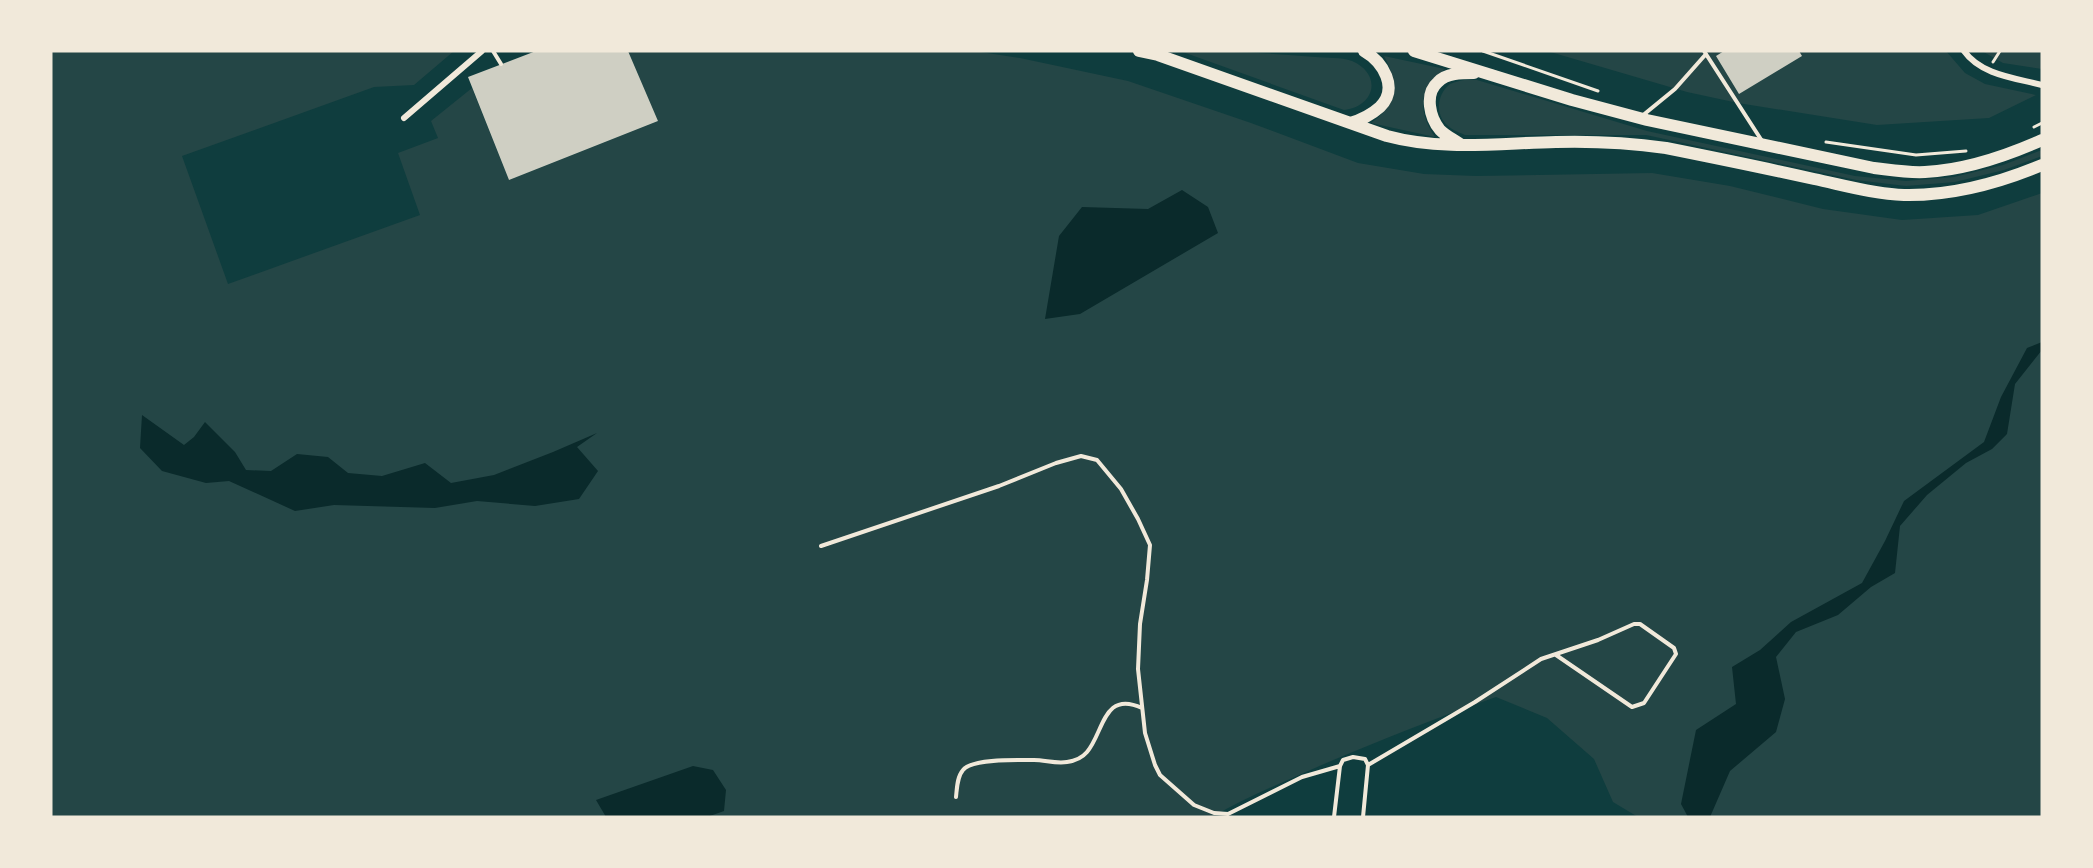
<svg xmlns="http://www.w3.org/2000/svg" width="2093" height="868" viewBox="0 0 2093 868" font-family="'Noto Serif',serif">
<rect width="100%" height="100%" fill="#0f3d3e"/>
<!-- green -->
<path fill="#244646" d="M51,51H454L414,85L374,87L182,156L228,284L420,215L398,153L438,138L431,121L472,88L509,180L658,121L628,51H974L1020,58L1128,81L1251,123L1358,163L1424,174L1476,176L1652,173L1730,186L1823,209L1902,220L1978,215L2042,193V817H1638L1613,802L1594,759L1547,718L1496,697C1438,717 1381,740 1324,764C1286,781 1248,796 1212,817H51Z
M1180,51C1226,51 1269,53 1315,57C1326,58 1341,57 1352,61C1382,74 1376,106 1344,110Z
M1547,51H1946L1965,73L1985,84L2036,95L1989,118L1877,125L1738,103L1687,92Z
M1982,51H2042V69L2003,63Z
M1384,56L1445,69C1419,88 1417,110 1435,137L1371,123C1398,104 1399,83 1384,56Z
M1464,80H1477L1647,131L1855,176L1906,181L1954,177L2003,165L2042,150V156L2004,170L1955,182L1906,186L1856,180L1646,135H1465C1458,132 1450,129 1445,123C1435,112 1438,93 1450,84C1454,82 1459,81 1464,80Z"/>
<!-- water -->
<path fill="#0a2a2b" d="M1182,190L1208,207L1218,233L1080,314L1045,319L1059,236L1082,207L1148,209Z
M2042,342V350L2015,384L2007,434L1992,449L1966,463L1927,495L1900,526L1895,573L1871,587L1838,615L1796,632L1776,657L1785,699L1776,732L1730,771L1710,817H1688L1681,804L1696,730L1736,704L1732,667L1760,650L1791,622L1862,583L1885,541L1904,501L1984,442L2001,397L2027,348Z
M142,415L184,445L194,437L205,422L235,452L246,470L271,471L297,454L328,457L348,473L382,476L425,463L451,483L494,475L553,452L597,433L577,447L598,471L579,499L535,506L477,501L435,508L334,505L295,511L229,481L206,483L162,471L140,448Z
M693,766L713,770L726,790L724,811L707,817H606L596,800Z"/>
<!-- building -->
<path fill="#cfcfc3" d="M536,51H628L658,121L509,180L468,77Z
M1724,51H1799L1802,56L1739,94L1716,56Z"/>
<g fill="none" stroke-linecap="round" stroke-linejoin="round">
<!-- path -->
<path stroke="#f1e9da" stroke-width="3" d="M1483,51L1598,91
M1993,62L2000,51
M2034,127L2042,123
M1826,142L1916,155L1966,151"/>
<!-- service -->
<path stroke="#f1e9da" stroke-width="4" d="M493,51L501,64
M1704,51L1762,141
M1642,116L1675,89L1706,54
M821,546L999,486L1056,463L1081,456L1097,460L1121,489L1138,519L1150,545L1147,580L1140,624L1138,669L1145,733L1155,765L1160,775L1194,805L1214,813L1228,814L1302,777L1340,766
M1368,765L1475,702L1541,659L1598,640L1634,624H1640L1674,648L1676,654L1644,703L1632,707L1556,655
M956,797C957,788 957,777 963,770C972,758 1019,760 1034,760C1045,760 1056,764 1067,762C1074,761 1082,758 1087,752C1104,732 1103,690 1142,708
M1334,817L1340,766L1343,760L1353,757L1365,759L1368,765L1363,817"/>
<!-- minor -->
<path stroke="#f1e9da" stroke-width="6" d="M1964,51C1981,75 2015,78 2042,85
M404,118L482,51"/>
<!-- primary -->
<path stroke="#f1e9da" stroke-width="12" d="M1139,51L1158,55L1387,136C1442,151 1500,143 1556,142C1593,141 1630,143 1666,148C1716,158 1765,168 1814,179C1843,185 1874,194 1904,195C1951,196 1999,183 2042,165
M1414,51L1572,100L1647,120L1874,168C1891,170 1908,173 1925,172C1965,170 2006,156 2042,140
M1350,123C1361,120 1371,115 1380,107C1399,88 1383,62 1364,51
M1460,144C1453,139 1446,136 1440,130C1430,118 1424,94 1438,82C1446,73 1462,73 1474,73"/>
</g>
<!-- border -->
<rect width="2093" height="868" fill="none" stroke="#f1e9da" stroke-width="105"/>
</svg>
